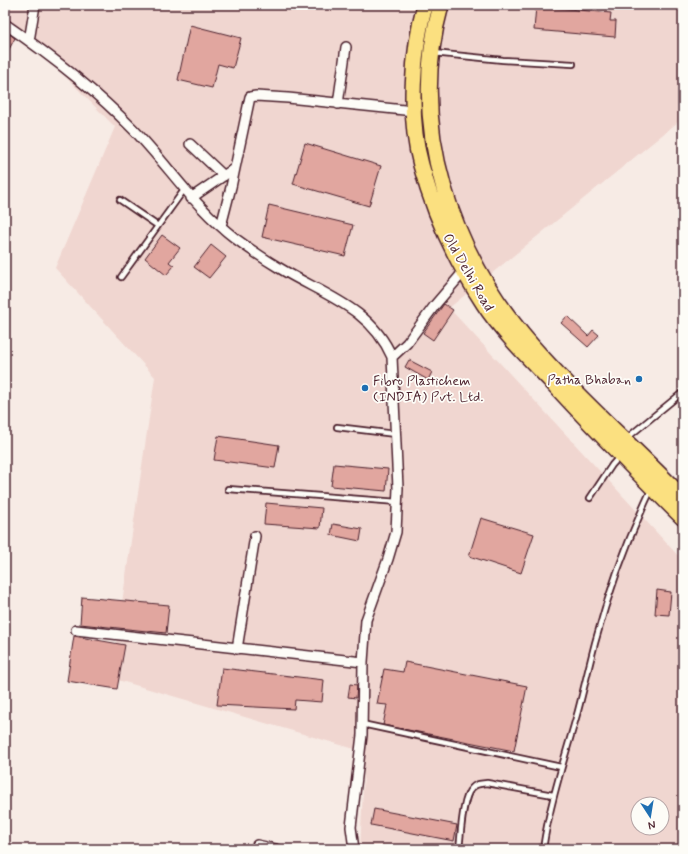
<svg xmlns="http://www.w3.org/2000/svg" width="688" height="854" viewBox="0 0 688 854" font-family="Mynerve,sans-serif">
<rect width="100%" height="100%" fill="#f7ebe5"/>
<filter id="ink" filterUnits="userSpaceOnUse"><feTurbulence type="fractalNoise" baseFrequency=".025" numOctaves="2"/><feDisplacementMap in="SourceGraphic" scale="8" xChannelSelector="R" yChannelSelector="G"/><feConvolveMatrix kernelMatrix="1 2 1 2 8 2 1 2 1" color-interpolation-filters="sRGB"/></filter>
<g filter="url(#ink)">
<!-- built -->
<path fill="#f0d6d0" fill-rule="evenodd" d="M5,5H683V118L449,308L683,561V816L676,849H360L365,752L111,678L155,377L55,268L115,127L5,15ZM638,804H662V828H638Z"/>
<!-- building -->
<path fill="#e1a69f" stroke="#4a1f2b" d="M536,6L611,13L610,21H616L615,37L534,30Z
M190,25L241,38L233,68L218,64L212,88L178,80Z
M5,31L15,38L5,57Z
M305,143L381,166L369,206L293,184Z
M269,205L353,225L345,256L262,237Z
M162,235L180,248L169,262L174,266L166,275L145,258Z
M211,245L226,257L209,278L194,267Z
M444,304L453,310L433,340L423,333Z
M567,316L588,336L593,330L599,335L588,347L561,323Z
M409,360L432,372L428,380L405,367Z
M218,436L279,445L275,468L214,460Z
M334,464L388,469L386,491L331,486Z
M266,503L322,508L320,528L264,524Z
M481,518L534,534L521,573L469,556Z
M333,524L362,529L360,541L331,535Z
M657,590L671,592L669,615L655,614Z
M82,597L169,605L166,633L80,624Z
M74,636L125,645L117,689L67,681Z
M405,662L527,686L514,751L383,725L387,705L377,704L384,669L403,672Z
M222,668L324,680L322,702L295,700L294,709L217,705Z
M350,684L357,685L356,698L348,697Z
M374,809L457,825L454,841L371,825Z"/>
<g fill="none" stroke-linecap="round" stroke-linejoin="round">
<!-- service casing -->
<g stroke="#4a1f2b" stroke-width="8">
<path id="service" d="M433,53L503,60L573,64
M120,200L158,226
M121,277L184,190
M337,427L395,434
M627,438L683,392
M228,489L398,502
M590,498L612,465L620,456
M362,724L561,767
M459,849C461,835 462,797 472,788C476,783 481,784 487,783L553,795
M543,849C550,802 565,757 578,711C584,688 589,666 595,643C609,590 628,539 651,490"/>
</g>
<!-- minor casing -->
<g stroke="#4a1f2b" stroke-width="12">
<path id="minor" d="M5,24C50,55 95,90 133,129C170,167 193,206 236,239C251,250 266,260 281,269C324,295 371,308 392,357L398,488L396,532L388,559L366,620L363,662L362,735L351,827L354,849
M29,41L35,5
M338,104L346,47
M190,144L224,176
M191,198L235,168
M221,226L231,187L250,97L256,96L288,98L414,111
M392,357L407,343L435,305L465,270
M76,630L363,662
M237,649L255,536
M257,845L276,849"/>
</g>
<!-- primary casing -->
<g stroke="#4a1f2b" stroke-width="18">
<path id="primary" d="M425,5C412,52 408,118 421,165C434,214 456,261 484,304C500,329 529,358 550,380C593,427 638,473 683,518
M441,5C407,127 451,253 532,346C579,400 634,447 683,498"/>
</g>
<!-- service -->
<use href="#service" stroke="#fdfcf7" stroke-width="4.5"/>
<!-- minor -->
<use href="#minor" stroke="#fdfcf7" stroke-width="9"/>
<!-- primary -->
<use href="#primary" stroke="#fbe080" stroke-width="15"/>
</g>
</g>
<!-- markers -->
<g fill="#1f6fb2" stroke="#fdfcf7" stroke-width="1.5">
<circle cx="639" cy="379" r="4"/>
<circle cx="365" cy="388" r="4"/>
</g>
<g text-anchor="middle" stroke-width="3.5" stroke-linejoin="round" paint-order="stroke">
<!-- street labels -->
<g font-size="14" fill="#4a1f2b" stroke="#fdfcf7">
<text transform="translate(469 272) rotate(60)" y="5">Old Delhi Road</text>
</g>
<!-- poi labels -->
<g font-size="14" fill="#4a1f2b" stroke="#fdfcf7" text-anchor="end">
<text x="631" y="384">Patha Bhaban</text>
<text x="373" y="385" text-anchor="start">Fibro Plastichem<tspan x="373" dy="16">(INDIA) Pvt. Ltd.</tspan></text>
</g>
</g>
<!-- margin -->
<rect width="688" height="854" fill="none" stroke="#fdfcf7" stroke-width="20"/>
<rect x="10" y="10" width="668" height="834" fill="none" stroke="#4a1f2b" stroke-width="1.5" filter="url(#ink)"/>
<!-- north arrow -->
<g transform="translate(650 816) rotate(168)"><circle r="19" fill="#fdfcf7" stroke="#b5a4a5"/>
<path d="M0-3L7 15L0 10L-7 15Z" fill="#1f6fb2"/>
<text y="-6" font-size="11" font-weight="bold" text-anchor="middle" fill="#4a1f2b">N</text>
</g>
</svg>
